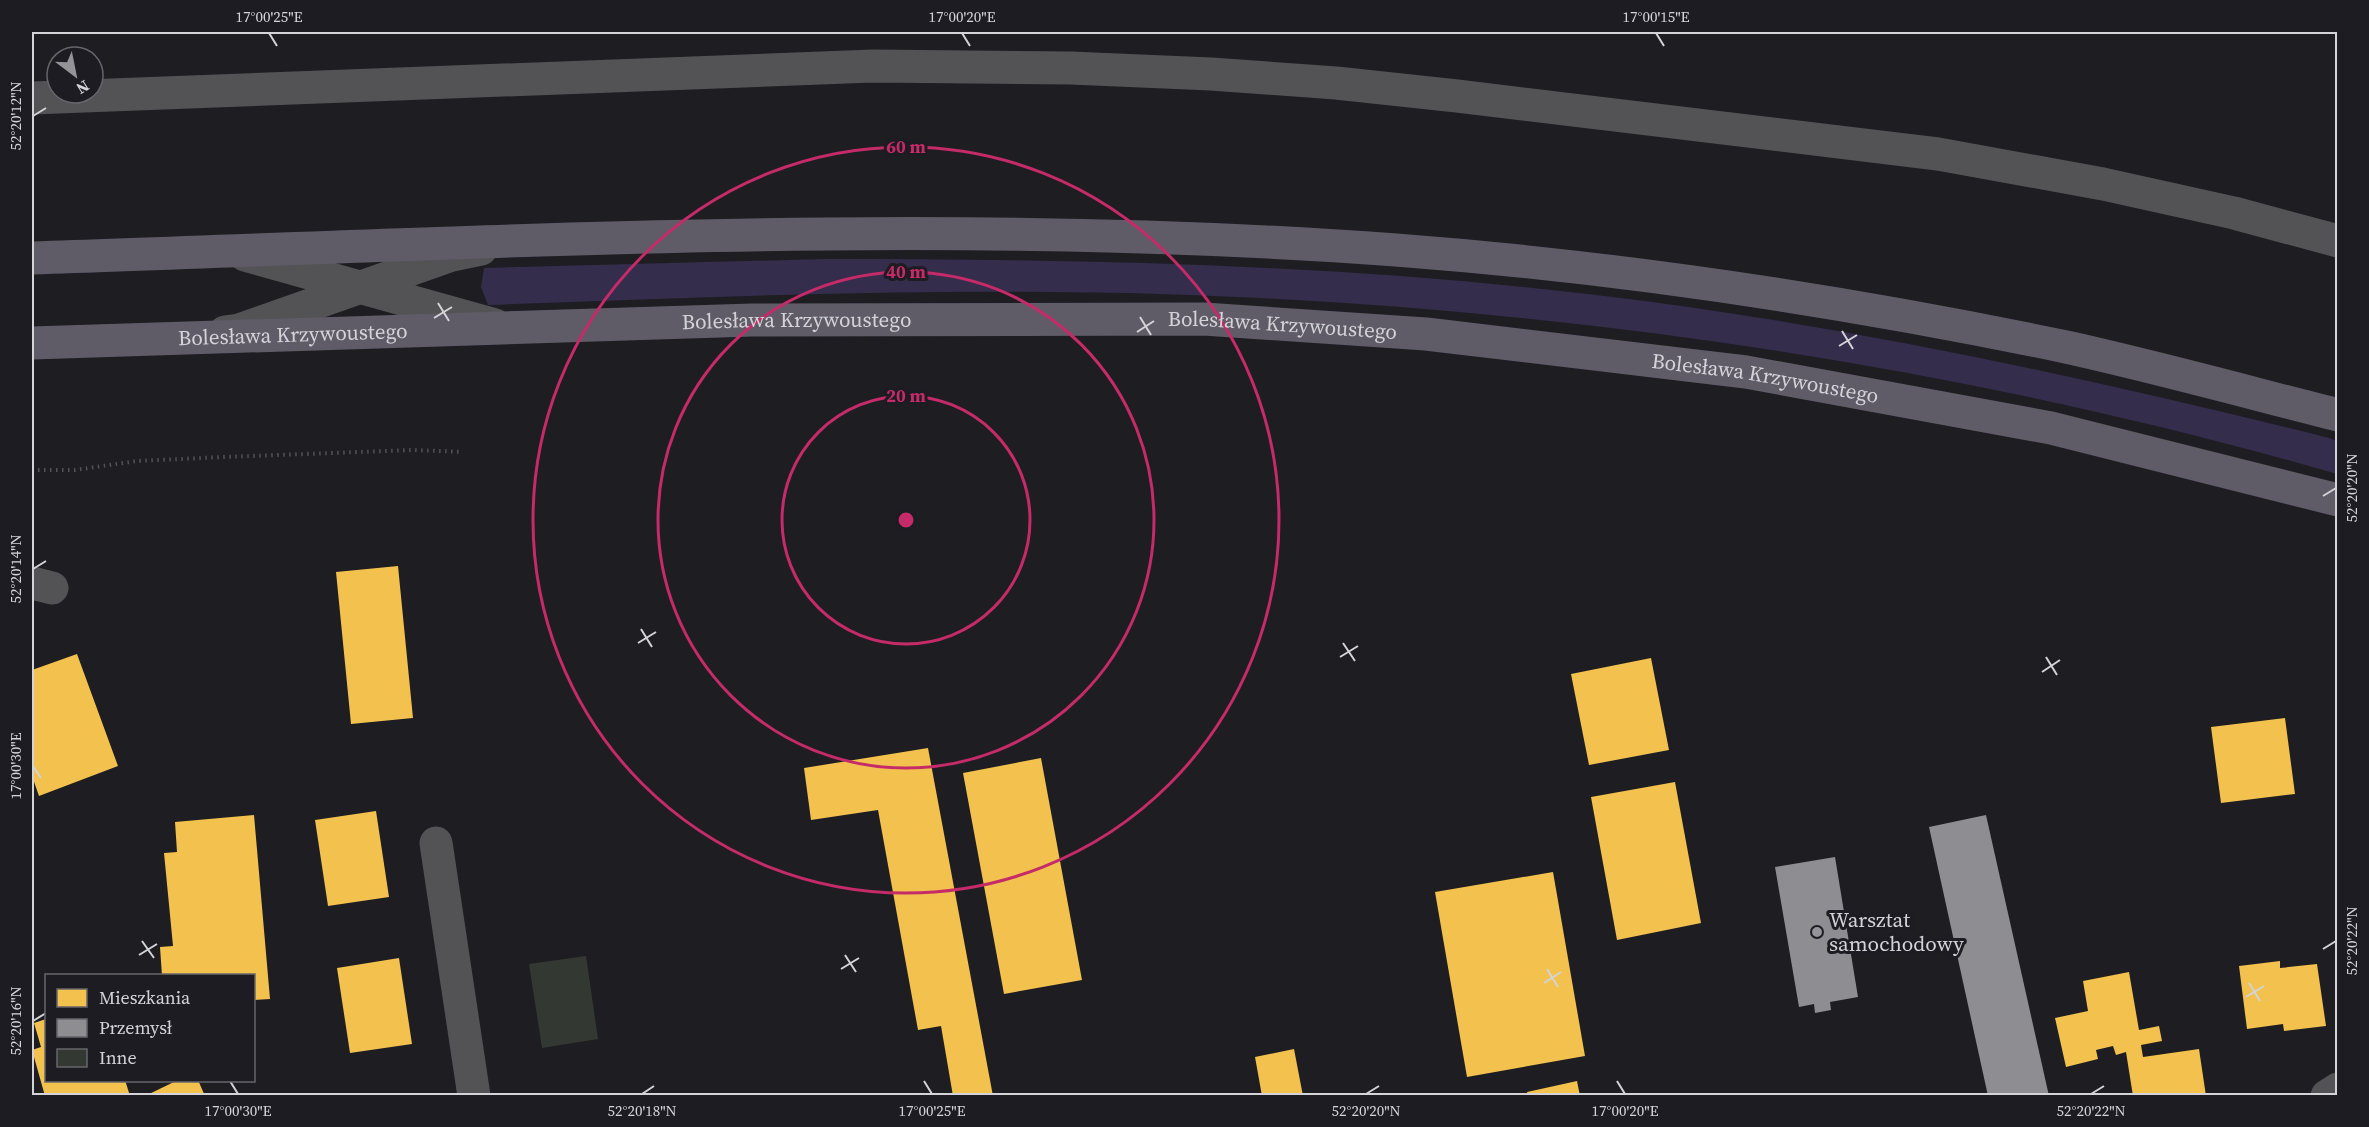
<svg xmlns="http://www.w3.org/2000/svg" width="2369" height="1127" viewBox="0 0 2369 1127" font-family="'Source Serif 4',serif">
<rect width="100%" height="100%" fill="#1e1d22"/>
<!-- green -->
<path fill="#342d4b" d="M825,259C1077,259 1328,264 1579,293C1833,322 2081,376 2329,438L2337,441V474C1981,371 1608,314 1238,297C988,285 738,296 488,305L481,287L484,268Z"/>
<!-- homes -->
<path fill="#f2c14e" d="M398,566L413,718L351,724L336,572Z
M77,654L118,766L39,796L32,776V670Z
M1651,658L1669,750L1589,765L1571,674Z
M2285,718L2295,794L2221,803L2211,727Z
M928,748L993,1096H953L941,1026L918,1030L878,810L811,820L804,768Z
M1041,758L1082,980L1004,994L963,773Z
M1675,782L1701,923L1617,940L1591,797Z
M376,811L389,897L328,906L315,820Z
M254,815L270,999L254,1000V976H162L160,947L173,946L164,853L177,852L175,822Z
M1553,872L1585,1056L1467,1077L1435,892Z
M399,958L412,1044L350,1053L337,968Z
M2280,961V968L2317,964L2326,1026L2284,1031L2283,1024L2247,1029L2239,966Z
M2129,972L2139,1030L2159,1026L2162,1041L2141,1045L2143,1057L2199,1049L2206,1096H2133L2126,1052L2116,1055L2113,1046L2096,1050L2098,1059L2066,1067L2055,1018L2088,1011L2083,981Z
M46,1019V1080H125L130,1096H45L32,1050L41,1047L34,1023Z
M1294,1049L1303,1096H1262L1255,1057Z
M178,1080H198L205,1096H145Z
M1577,1081L1580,1096H1528L1527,1092Z"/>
<!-- industry -->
<path fill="#8d8d92" d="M1986,815L2049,1096H1988L1929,827Z
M1835,857L1858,997L1830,1002L1831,1010L1815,1013L1814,1004L1799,1007L1775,867Z"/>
<!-- building -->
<path fill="#333932" d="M586,956L598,1039L542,1048L529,964Z"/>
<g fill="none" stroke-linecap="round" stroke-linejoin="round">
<!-- path -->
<path stroke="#535355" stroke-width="4" stroke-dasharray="1.5 4.5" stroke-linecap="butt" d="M32,470H75L137,461L224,457L413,450L463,452"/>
<!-- minor -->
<path stroke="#535356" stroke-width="33" d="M32,98L873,66L1071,68L1211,74L1336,83L1457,96L1938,154L2103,184L2234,213L2338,241
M245,255L495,325
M225,332L239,330L452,255L481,249
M32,583L52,588
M436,843L474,1096
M2327,1096L2338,1089"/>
<!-- highway -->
<g stroke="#5f5c68" stroke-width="33">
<path d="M32,258C486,243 942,216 1396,250C1621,267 1845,301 2066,347C2157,367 2247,392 2338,415"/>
<path id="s1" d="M32,343L752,320L1204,319L1426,334L1746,372L2051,428L2338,500"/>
</g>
</g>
<!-- ticks -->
<path fill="none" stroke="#d3d3d8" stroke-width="2" d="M269,33L277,46M962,33L970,46M1656,33L1664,46M33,116L46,108M438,303L449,321M1140,317L1151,335M434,318L452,307M1842,331L1853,349M1137,332L1154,321M1839,346L1857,335M2323,496L2336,488M33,569L46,561M641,629L652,647M638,643L656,632M1343,643L1355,661M1340,657L1358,646M2046,657L2057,675M2042,672L2060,660M33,766L41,778M142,941L154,958M2323,949L2336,941M139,955L157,944M845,955L856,972M841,969L859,958M1547,969L1558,987M1544,983L1561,972M2249,983L2260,1001M2246,997L2264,986M33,1021L46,1013M230,1081L238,1094M924,1081L932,1094M1617,1081L1625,1094M642,1094L654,1086M1366,1094L1379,1086M2091,1094L2104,1086"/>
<!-- distance rings -->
<g fill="none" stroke="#c42b68" stroke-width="3">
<circle cx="906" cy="520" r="124"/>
<circle cx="906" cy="520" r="248"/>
<circle cx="906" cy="520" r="373"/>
</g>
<!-- markers -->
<circle fill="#949398" stroke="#1d1c23" stroke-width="2" cx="1817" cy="932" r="6"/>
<g text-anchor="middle" stroke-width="6" stroke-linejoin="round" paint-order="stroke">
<!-- street labels -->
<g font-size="21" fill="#d3d3d8" stroke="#1d1c23">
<text dy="7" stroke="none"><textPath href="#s1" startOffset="765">Bolesława Krzywoustego</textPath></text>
<text dy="7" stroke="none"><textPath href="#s1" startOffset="1251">Bolesława Krzywoustego</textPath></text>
<text dy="7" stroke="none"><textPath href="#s1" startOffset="261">Bolesława Krzywoustego</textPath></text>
<text dy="7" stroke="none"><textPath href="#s1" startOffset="1737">Bolesława Krzywoustego</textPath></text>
</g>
<!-- poi labels -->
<g font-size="21" fill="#d3d3d8" stroke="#1d1c23" text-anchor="start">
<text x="1829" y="927">Warsztat<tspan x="1829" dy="24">samochodowy</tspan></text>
</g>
</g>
<circle cx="906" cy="520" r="9" fill="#c42b68" stroke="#1d1c23" stroke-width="3"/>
<g font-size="18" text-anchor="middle" font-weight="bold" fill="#c42b68" stroke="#1d1c23" stroke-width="6" stroke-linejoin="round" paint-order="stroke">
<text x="906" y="153">60 m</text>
<text x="906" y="278">40 m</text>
<text x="906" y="402">20 m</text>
</g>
<!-- border -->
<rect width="2369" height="1127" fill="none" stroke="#1d1c23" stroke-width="66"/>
<!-- legend -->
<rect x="45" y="974" width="210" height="108" fill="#1d1c23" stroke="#66656b" stroke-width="1.5"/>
<rect x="57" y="989" width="30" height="18" fill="#f2c14e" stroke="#66656b" stroke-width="1.5"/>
<text x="99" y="1004" font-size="18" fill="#d3d3d8">Mieszkania</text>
<rect x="57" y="1019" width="30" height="18" fill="#8d8d92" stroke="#66656b" stroke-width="1.5"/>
<text x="99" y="1034" font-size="18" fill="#d3d3d8">Przemysł</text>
<rect x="57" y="1049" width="30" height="18" fill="#333932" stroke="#66656b" stroke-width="1.5"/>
<text x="99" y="1064" font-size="18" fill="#d3d3d8">Inne</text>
<!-- north arrow -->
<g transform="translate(75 75) rotate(148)"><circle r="28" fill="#1d1c23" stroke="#66656b" stroke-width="1.5"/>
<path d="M0-4.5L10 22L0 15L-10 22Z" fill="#949398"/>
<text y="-9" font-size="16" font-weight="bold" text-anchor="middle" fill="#d3d3d8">N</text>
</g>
<rect x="33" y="33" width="2303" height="1061" fill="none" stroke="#d3d3d8" stroke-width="2"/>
<g font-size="15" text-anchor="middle" fill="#d3d3d8">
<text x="269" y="22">17°00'25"E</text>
<text x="962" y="22">17°00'20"E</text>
<text x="1656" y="22">17°00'15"E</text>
<text transform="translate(16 116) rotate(-90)" y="5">52°20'12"N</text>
<text transform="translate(2352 488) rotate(-90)" y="5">52°20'20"N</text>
<text transform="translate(16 569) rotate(-90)" y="5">52°20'14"N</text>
<text transform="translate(16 766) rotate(-90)" y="5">17°00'30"E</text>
<text transform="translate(2352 941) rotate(-90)" y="5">52°20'22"N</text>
<text transform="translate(16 1021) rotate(-90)" y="5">52°20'16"N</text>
<text x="238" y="1116">17°00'30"E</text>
<text x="642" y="1116">52°20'18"N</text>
<text x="932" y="1116">17°00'25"E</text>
<text x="1366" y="1116">52°20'20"N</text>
<text x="1625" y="1116">17°00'20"E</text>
<text x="2091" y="1116">52°20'22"N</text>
</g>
</svg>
